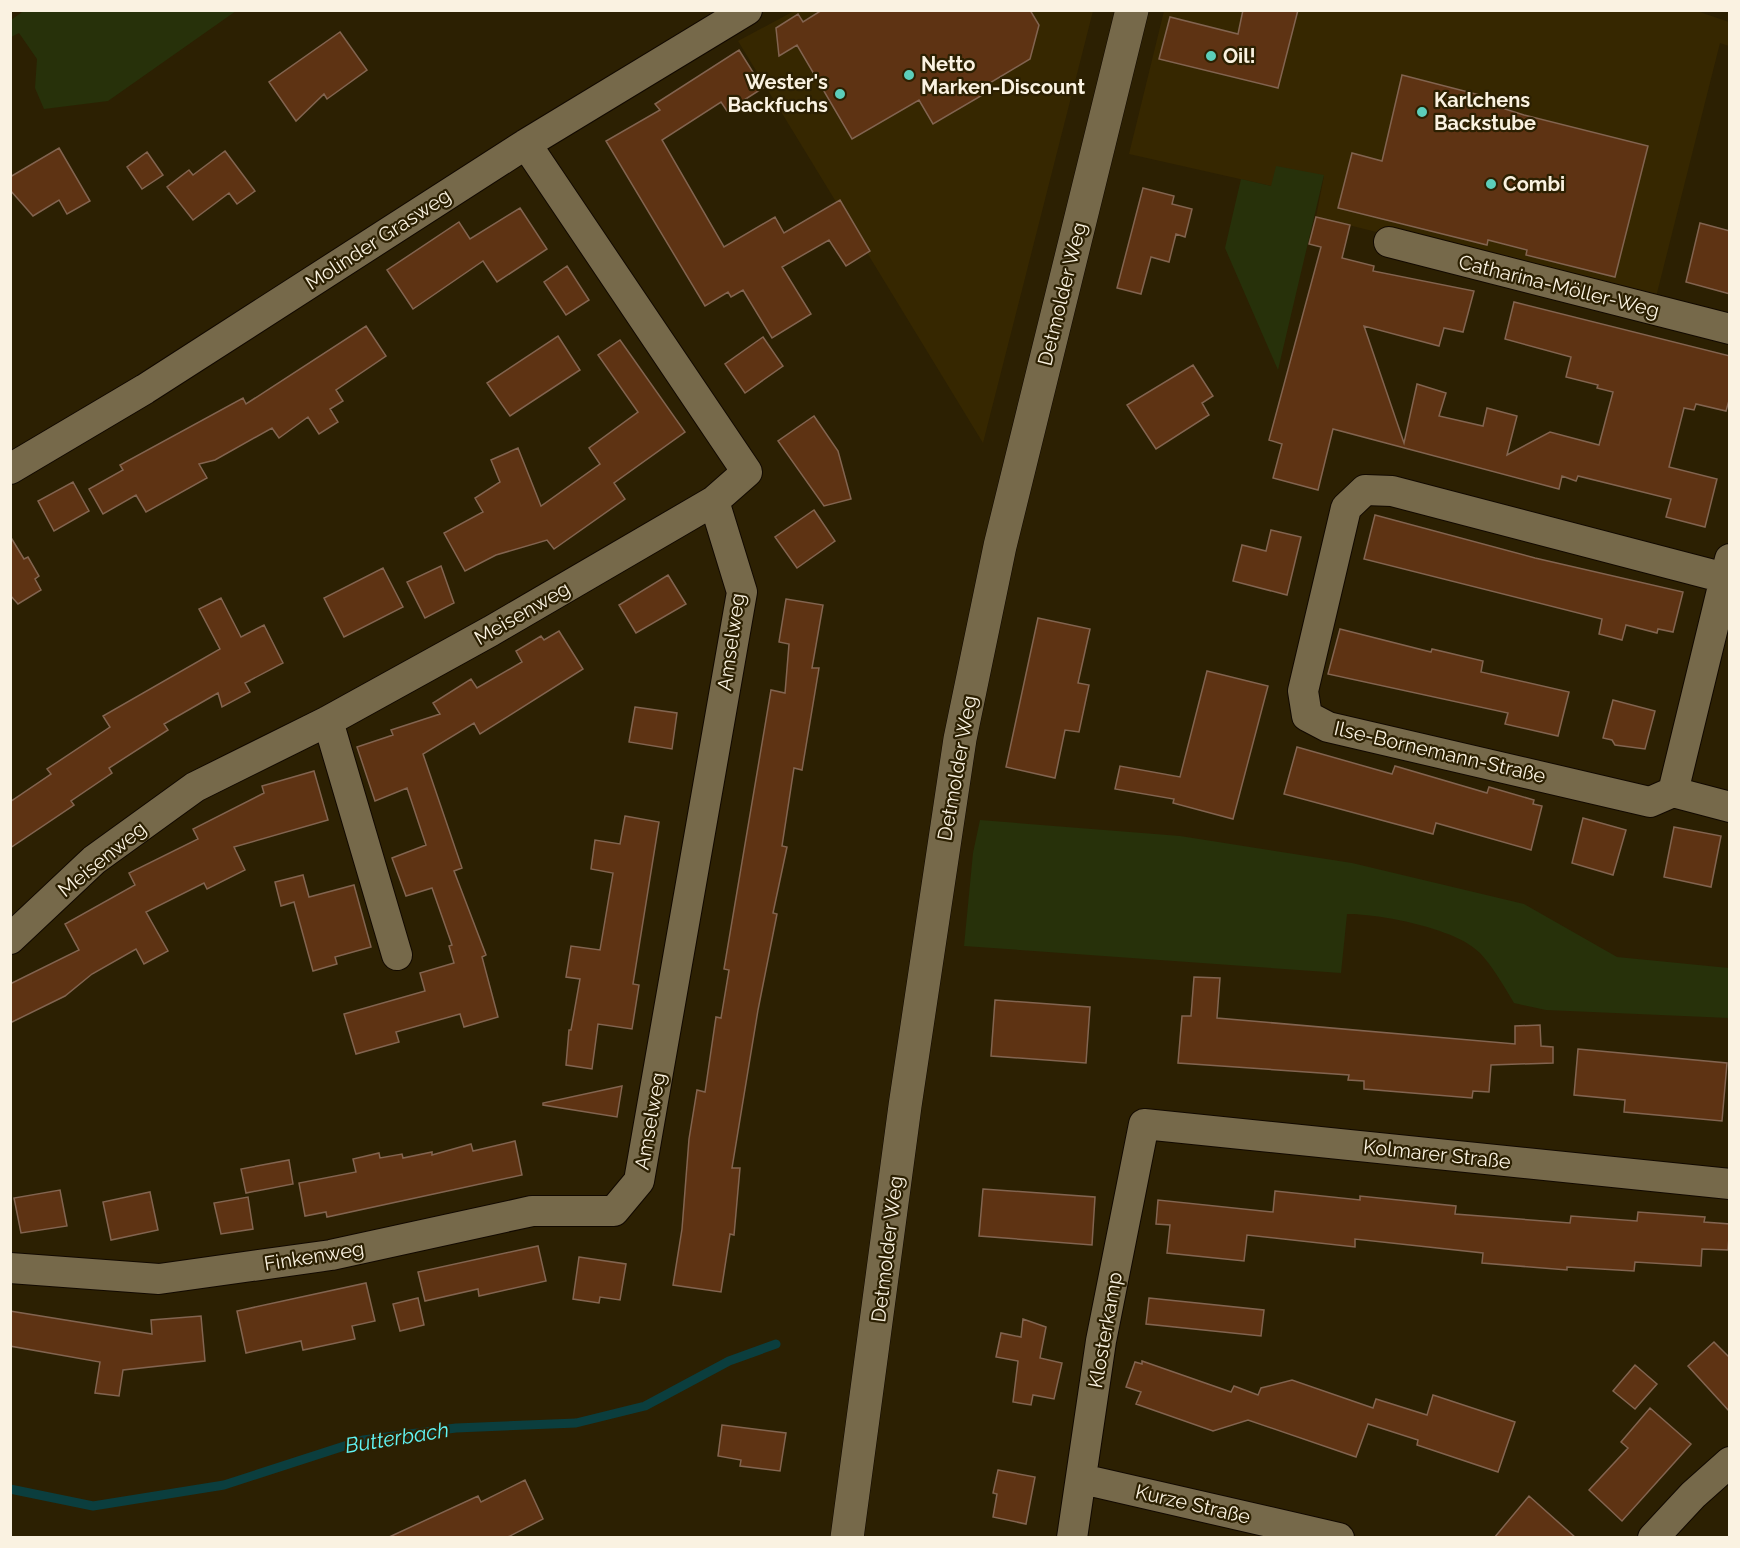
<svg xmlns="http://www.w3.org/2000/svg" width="1740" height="1548" viewBox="0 0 1740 1548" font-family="Raleway,sans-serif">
<rect width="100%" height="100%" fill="#2c2002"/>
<!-- built -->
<path fill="#362700" d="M1362,10H1694L1729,22V46L1720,43L1655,301L1316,217L1324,176L1271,186L1129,154L1164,11Z
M794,11H1093L983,443L738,41Z"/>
<!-- green -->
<path fill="#27310a" d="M25,10H236V11L108,101L44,109L35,88L37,59L19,33L11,37V20Z
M1276,166L1324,175L1278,370L1225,248L1241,179L1271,186Z
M980,820L1180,836L1352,863L1524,904L1617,957L1729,968V1018L1546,1010L1514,1003C1504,986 1493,967 1480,953C1456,928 1380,914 1347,914L1341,973L964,946L973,853Z"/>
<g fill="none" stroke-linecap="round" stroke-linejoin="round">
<!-- stream -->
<path stroke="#0b3e3e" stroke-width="9" d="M10,1489L93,1506L224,1485L363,1440L456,1428L576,1423L645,1406L729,1361L776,1344"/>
</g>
<!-- building -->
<path fill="#5e3313" stroke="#826450" stroke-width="1.5" d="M822,10H1030L1039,25L1030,59L988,84L991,90L933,124L919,100L852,139L797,45L779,56L776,28L798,14L803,22Z
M1243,10H1298L1278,88L1159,59L1170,17L1238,34Z
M340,32L367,70L327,99L324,94L296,121L269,82Z
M739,50L763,88L727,111L721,102L662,140L724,247L775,217L784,233L840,200L870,251L846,266L829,240L782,267L811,314L772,338L743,290L731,297L728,292L705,306L606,141L660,110L655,104Z
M1402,75L1507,102L1505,109L1524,115L1648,146L1615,277L1526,255L1527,250L1488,240L1487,245L1338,208L1352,153L1382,161Z
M59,148L90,201L67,214L59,200L33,216L10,190V177Z
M225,151L255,191L237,204L229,193L193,220L167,187L189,170L193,175Z
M147,152L163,175L142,189L127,167Z
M1143,188L1174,196L1172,204L1192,209L1185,237L1176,234L1169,262L1151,257L1141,294L1117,288Z
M520,208L547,249L497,282L483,261L413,309L387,270L459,222L470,239Z
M1316,217L1350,225L1342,258L1374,266L1373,271L1474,291L1463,332L1444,328L1439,346L1364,326L1404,443L1417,384L1446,393L1439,416L1483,426L1487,408L1517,416L1507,455L1550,432L1599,445L1613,392L1597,388L1598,385L1566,377L1571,357L1505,339L1514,302L1730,356V397L1726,411L1696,404L1694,410L1684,408L1669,467L1717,479L1705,527L1666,517L1671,499L1578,476L1576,481L1562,476L1559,489L1333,429L1318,490L1273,478L1282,444L1269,440L1321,247L1309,244Z
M1700,223L1730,231V294L1686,282Z
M567,266L589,300L566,315L544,282Z
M366,326L386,356L336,390L343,401L330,409L338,422L319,434L308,417L279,438L272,428L215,460L199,464L207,478L146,512L136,495L103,514L89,489L123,470L120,465L243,398L246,404Z
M558,336L580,370L510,416L487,383Z
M763,337L783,366L745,393L725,364Z
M620,340L685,432L614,483L625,499L554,549L547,540L496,555L465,571L444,533L483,512L475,498L500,482L491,460L518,448L541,506L600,464L589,448L638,412L598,355Z
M1193,365L1213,396L1202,403L1209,415L1156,449L1127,405Z
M814,416L838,451L851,499L824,506L778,441Z
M73,482L89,511L54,531L38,501Z
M814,510L835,541L797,568L775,537Z
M1375,515L1535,558L1683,592L1673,632L1658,629L1657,633L1626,625L1622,640L1599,634L1602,619L1364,559Z
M1271,530L1301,537L1287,595L1233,581L1242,545L1266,551Z
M10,536L24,559L28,557L39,576L35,579L41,590L18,604L10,595Z
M441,566L454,603L425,618L407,582Z
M383,568L403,607L344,637L324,598Z
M668,575L686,604L636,633L619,605Z
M221,598L241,637L264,625L283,663L245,683L250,692L222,707L218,693L164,724L168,730L109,768L112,773L71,801L74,805L10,848V802L51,774L47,769L110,727L103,716L220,649L199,609Z
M786,599L823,605L812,668H819L802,770L794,768L782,846L787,847L773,913L777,914L758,1010L732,1168H740L734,1235L730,1234L721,1292L673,1285L682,1229L689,1139L697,1090L705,1092L716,1017L721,1018L729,970L724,969L771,690L785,693L789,644L779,642Z
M1038,618L1090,629L1078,683L1089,685L1079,732L1065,730L1055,778L1006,767Z
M1340,629L1431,652L1432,649L1483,661L1481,672L1569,692L1558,736L1505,724L1508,713L1328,674Z
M559,631L583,669L480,734L474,723L423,754L462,868L454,871L486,955L482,957L498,1017L464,1027L460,1014L396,1032L399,1042L356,1054L344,1014L425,991L420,973L454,963L449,946L452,945L432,888L406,896L392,858L426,845L407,788L375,801L357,747L393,735L391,730L440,714L433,703L471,679L477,688L522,662L516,651L541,636L544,640Z
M1207,671L1268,686L1233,819L1173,803L1174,799L1115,789L1120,766L1180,777Z
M1613,700L1655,711L1645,749L1615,745L1612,740L1603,738Z
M635,707L677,713L672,749L629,742Z
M1297,747L1392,774L1395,766L1487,793L1489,787L1534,800L1533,804L1542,806L1531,850L1436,823L1433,834L1284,794Z
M314,771L328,820L234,847L245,870L207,889L204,883L146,912L168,951L144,964L136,949L92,974L65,996L10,1023V984L79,950L65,924L135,885L129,873L198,839L193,829L264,793L262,786Z
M625,816L659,822L633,984L639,985L632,1029L598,1024L592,1069L566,1065L569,1030H571L580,979L566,977L571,946L600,950L613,873L591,869L595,840L620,844Z
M1583,818L1626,830L1613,875L1572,863Z
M1674,827L1721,836L1711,887L1664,877Z
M303,875L309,897L354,885L371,947L335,957L337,964L313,971L294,902L281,906L275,882Z
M1194,977L1220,978L1217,1018L1515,1044V1026L1540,1025L1541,1046L1553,1047V1063L1491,1065L1489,1092L1473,1091L1472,1098L1364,1089V1081L1348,1080L1349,1075L1178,1063L1182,1016H1191Z
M995,1000L1090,1007L1086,1063L991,1056Z
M1578,1049L1727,1063L1722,1121L1624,1112L1625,1100L1574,1095Z
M622,1086L617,1117L543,1105V1103Z
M515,1141L522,1175L327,1217L326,1212L305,1216L299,1183L356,1172L353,1159L379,1153L380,1158L402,1154L403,1158L432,1152V1155L471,1144L473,1151Z
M289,1160L293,1184L246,1193L241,1169Z
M983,1189L1095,1197L1092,1245L979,1236Z
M60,1190L67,1226L21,1233L14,1198Z
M1275,1191L1360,1200V1196L1456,1206L1455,1214L1570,1223L1571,1216L1637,1221L1638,1212L1705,1217L1704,1222L1730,1224L1728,1250L1702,1249L1701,1266L1635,1262L1634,1271L1567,1267V1270L1482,1263L1483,1253L1355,1239V1247L1247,1235L1244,1261L1167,1253L1170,1225L1156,1224L1158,1200L1273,1212Z
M150,1192L158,1230L111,1240L103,1202Z
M248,1197L253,1229L221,1234L214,1203Z
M538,1246L546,1281L479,1296L478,1289L425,1301L418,1272Z
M579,1257L626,1264L620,1300L600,1297L599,1303L573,1299Z
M366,1283L375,1321L352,1326L355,1339L303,1350L301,1341L246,1353L237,1311Z
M418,1298L424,1325L400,1331L393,1304Z
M1149,1298L1264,1310L1261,1336L1146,1324Z
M10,1311L152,1334L151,1320L201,1316L205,1361L123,1370L119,1396L95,1393L100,1362L10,1346Z
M1023,1319L1046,1327L1040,1358L1062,1363L1054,1399L1033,1395L1031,1405L1013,1402L1018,1361L996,1357L1001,1333L1021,1337Z
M1714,1342L1730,1358V1412L1688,1366Z
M1142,1361L1231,1392L1234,1386L1258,1395L1261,1388L1292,1380L1373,1408L1376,1399L1427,1415L1433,1395L1515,1422L1498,1472L1417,1445L1418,1440L1368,1424L1356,1457L1248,1420L1213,1431L1136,1404L1141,1392L1126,1387L1135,1362L1142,1364Z
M1635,1365L1657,1384L1635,1409L1613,1391Z
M1650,1408L1691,1444L1622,1521L1589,1490L1628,1448L1621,1442Z
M722,1425L786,1433L780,1471L740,1466L741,1460L718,1456Z
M998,1470L1035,1477L1026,1524L993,1517L997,1494L993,1493Z
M525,1480L543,1519L506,1538H387L478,1496L481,1502Z
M1529,1496L1576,1538H1494Z"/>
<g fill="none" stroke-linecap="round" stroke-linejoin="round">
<!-- minor casing -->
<g stroke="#120900" stroke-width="32">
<path id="minor" d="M1389,242L1730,329
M10,469L145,389L526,144L747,10
M1725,578L1392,491L1365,490L1346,508L1303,691L1307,716L1328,727L1650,802L1673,792L1725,578L1730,559
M328,721L397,955
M1673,792L1730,807
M10,939L94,860L195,787L328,721L491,631L714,501L747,472L526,144
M10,1268L159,1279L331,1255L532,1211H614L639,1181L742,592L714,501
M1082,1479L1339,1538
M1072,1538L1101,1341L1144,1124L1730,1184
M1653,1538L1693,1495L1730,1462"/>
</g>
<!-- tertiary casing -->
<g stroke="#120900" stroke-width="34">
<path id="tertiary" d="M847,1538L905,1106L960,739L1000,546L1132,10"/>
</g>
<!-- minor -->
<use href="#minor" stroke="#76694a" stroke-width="30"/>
<!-- tertiary -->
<use href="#tertiary" stroke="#76694a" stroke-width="33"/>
</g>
<!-- markers -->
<g fill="#5cceba" stroke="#2c2002" stroke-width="2">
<circle cx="1211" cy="56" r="6"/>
<circle cx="909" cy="75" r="6"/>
<circle cx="840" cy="94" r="6"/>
<circle cx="1422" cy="112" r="6"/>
<circle cx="1491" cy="184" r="6"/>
</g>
<g text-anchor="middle" stroke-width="4.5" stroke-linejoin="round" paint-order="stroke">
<!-- poi labels -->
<g font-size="20" font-weight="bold" fill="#faf2e1" stroke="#2c2002" text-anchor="start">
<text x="1223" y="63">Oil!</text>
<text x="921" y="71">Netto<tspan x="921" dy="23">Marken-Discount</tspan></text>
<text x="828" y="89" text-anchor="end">Wester's<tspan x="828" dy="23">Backfuchs</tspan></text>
<text x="1434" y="107">Karlchens<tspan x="1434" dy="23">Backstube</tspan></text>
<text x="1503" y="191">Combi</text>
</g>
<!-- street labels -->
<g font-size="20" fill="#faf2e1" stroke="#2c2002">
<text transform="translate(378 239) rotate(-33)" y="7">Molinder Grasweg</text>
<text transform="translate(1559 286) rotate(14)" y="7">Catharina-Möller-Weg</text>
<text transform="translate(1062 294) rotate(-76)" y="7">Detmolder Weg</text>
<text transform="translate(522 613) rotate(-30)" y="7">Meisenweg</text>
<text transform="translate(731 642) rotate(-82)" y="7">Amselweg</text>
<text transform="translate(1440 752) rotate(13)" y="7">Ilse-Bornemann-Straße</text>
<text transform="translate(957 768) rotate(-80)" y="7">Detmolder Weg</text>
<text transform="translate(102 859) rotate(-39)" y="7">Meisenweg</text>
<text transform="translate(650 1121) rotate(-80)" y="7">Amselweg</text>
<text transform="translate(1437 1154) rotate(6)" y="7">Kolmarer Straße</text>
<text transform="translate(887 1249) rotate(-83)" y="7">Detmolder Weg</text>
<text transform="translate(314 1256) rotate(-9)" y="7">Finkenweg</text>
<text transform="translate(1105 1330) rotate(-80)" y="7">Klosterkamp</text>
<text transform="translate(1193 1504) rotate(13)" y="7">Kurze Straße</text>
</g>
<!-- water labels -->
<g font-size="21" font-style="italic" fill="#61f6f6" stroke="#2c2002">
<text transform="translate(397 1438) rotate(-9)" y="7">Butterbach</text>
</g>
</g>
<!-- border -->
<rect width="1740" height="1548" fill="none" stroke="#faf2e1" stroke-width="24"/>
</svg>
